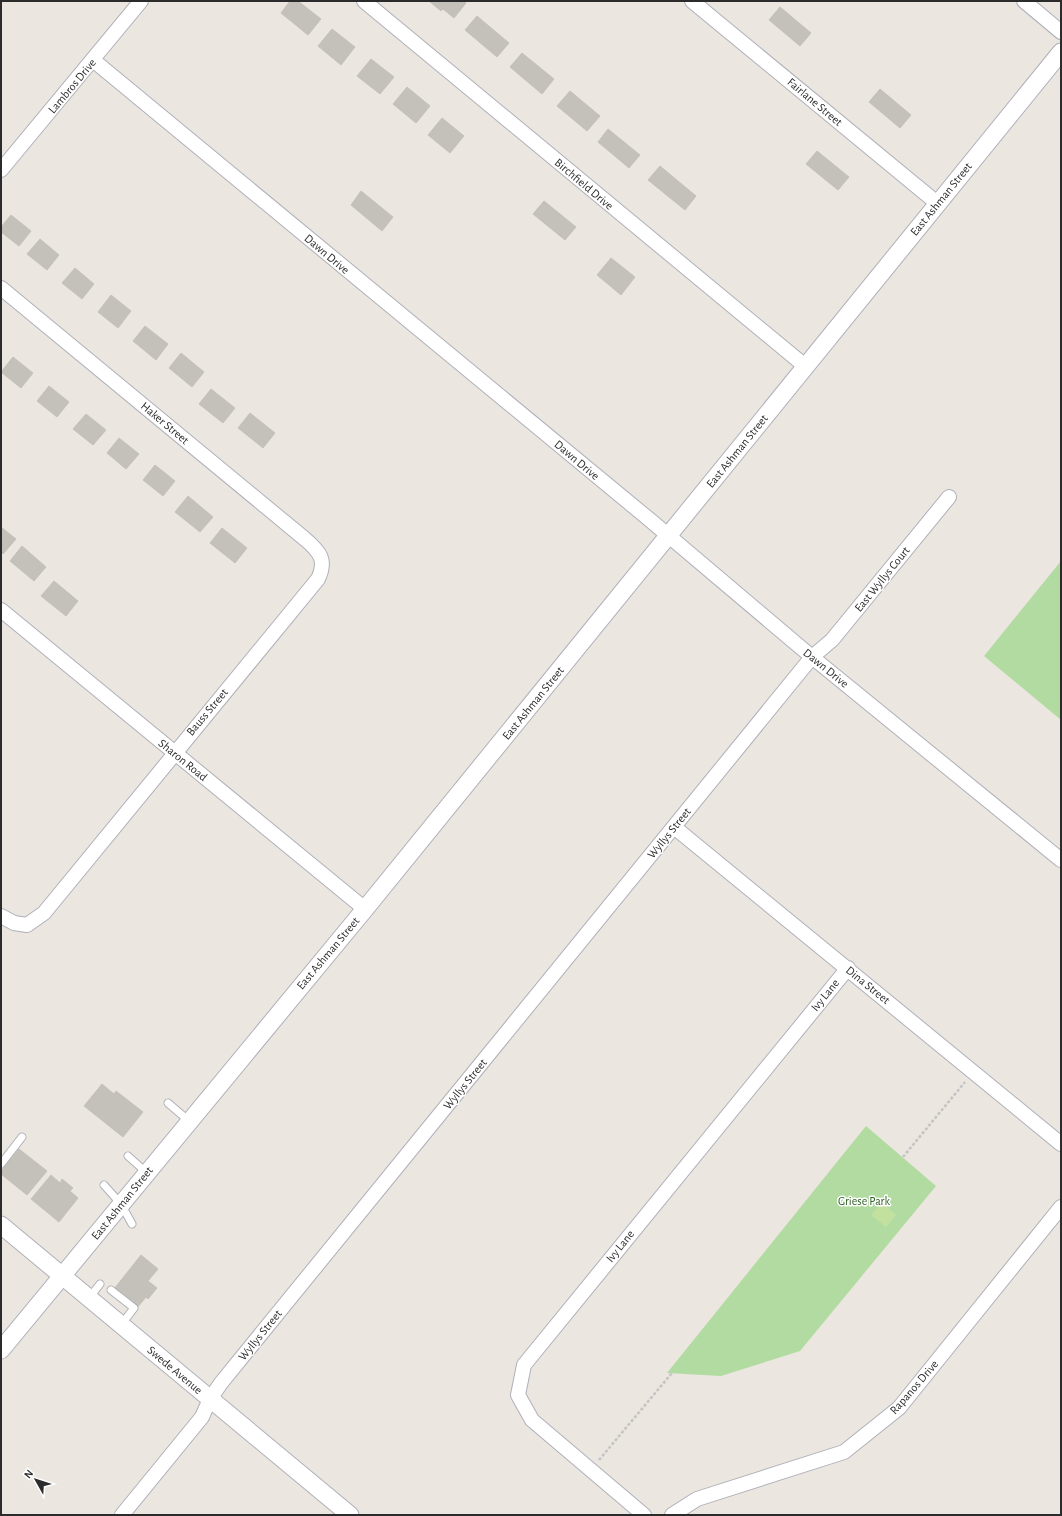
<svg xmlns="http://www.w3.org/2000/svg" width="1062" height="1516" viewBox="0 0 1062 1516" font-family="'Alegreya Sans',sans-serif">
<rect width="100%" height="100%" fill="#ebe6df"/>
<!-- green -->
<path fill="#b2dba2" d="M1061,561V720L984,656Z
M866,1126L936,1186L800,1351L721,1376L667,1373Z"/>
<!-- pitch -->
<path fill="#c2e19f" d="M882,1202L896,1215L886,1227L871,1215Z"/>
<!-- building -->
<path fill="#c4c0ba" stroke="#c6c2b8" d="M290,1H298L321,19L308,35L281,13Z
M429,1H464L466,3L454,18L443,9L441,11Z
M780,7L811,33L800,46L769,20Z
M477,16L509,43L497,57L465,30Z
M332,29L355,47L341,65L318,46Z
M522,53L554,79L542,94L510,67Z
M371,59L394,77L380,94L357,76Z
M407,87L430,106L416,123L393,104Z
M880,89L911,115L900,128L869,102Z
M570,91L600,116L587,131L557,106Z
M442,118L464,136L450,153L428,135Z
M608,129L640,155L629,168L598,142Z
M817,151L849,177L838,190L806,164Z
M660,166L696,196L685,210L648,180Z
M361,191L393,217L382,231L351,205Z
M544,201L576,227L565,240L533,214Z
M11,215L31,231L19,246L1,232V227Z
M40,239L59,255L47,270L27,254Z
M611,258L635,277L621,295L597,275Z
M75,268L94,284L82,299L62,283Z
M111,295L131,311L118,328L98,312Z
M145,326L168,344L156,360L133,341Z
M181,353L204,372L192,387L169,368Z
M13,357L33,373L21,388L1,372Z
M49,386L69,402L57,417L37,401Z
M211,389L235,408L223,423L199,404Z
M250,413L275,433L263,448L238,428Z
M86,414L106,430L93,445L73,429Z
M119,438L139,454L126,469L107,453Z
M155,465L175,481L163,496L143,480Z
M188,496L213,517L200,532L175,512Z
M1,527L16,539L3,554L1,552Z
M222,528L247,548L235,563L210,543Z
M22,546L46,567L34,581L10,561Z
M54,581L78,601L66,616L41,596Z
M102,1084L114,1094L116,1091L143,1112L123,1137L84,1106Z
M19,1149L47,1171L27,1195L1,1174V1171Z
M51,1175L60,1183L62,1179L73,1188L70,1191L78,1198L59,1222L31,1199Z
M141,1255L158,1269L148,1281L157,1288L148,1299L146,1297L137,1308L114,1289Z"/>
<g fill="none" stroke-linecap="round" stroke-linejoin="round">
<!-- service casing -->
<g stroke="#afb0b9" stroke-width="9">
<path id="service" d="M168,1103L189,1121
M128,1156L147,1173
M1,1164L22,1137
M104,1185L121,1204L132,1224
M111,1290L134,1308L121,1325
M89,1298L100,1284"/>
</g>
<!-- minor casing -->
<g stroke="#afb0b9" stroke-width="16">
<path id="minor" d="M364,1L805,366
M692,1L937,203
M1024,1L1061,32
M93,60L650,520L812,657L1061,860
M1,170L141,1
M1,288L305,539C320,552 327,560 318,579L44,913L27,925L14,923L1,916
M1,610L365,909
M674,827L1061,1144
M122,1515L202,1417L210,1399L221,1383L812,657L832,640L949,497
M644,1515L532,1420L518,1395L524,1365L848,968
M672,1515L697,1499L844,1452L899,1408L1061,1207"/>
</g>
<!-- tertiary casing -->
<g stroke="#afb0b9" stroke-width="19">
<path id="tertiary" d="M1,1225L350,1515
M1,1350L365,909L1061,52"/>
</g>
<!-- path -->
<path stroke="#c4c4c4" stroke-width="2.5" stroke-dasharray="3 2" stroke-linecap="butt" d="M903,1157L965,1082
M599,1460L672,1373"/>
<!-- service -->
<use href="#service" stroke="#fff" stroke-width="7"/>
<!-- minor -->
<use href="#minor" stroke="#fff" stroke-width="14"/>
<!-- tertiary -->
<use href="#tertiary" stroke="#fff" stroke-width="17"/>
</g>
<g text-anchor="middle" stroke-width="3" stroke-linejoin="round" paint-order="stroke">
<!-- street labels -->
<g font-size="12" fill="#2b2b2b" stroke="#fff">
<text transform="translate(72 86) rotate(-50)" y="4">Lambros Drive</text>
<text transform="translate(815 102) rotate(40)" y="4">Fairlane Street</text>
<text transform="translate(584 184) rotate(40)" y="4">Birchfield Drive</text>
<text transform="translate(941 199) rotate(-51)" y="4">East Ashman Street</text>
<text transform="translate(327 254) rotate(40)" y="4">Dawn Drive</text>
<text transform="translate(165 423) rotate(40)" y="4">Haker Street</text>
<text transform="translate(737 451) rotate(-51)" y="4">East Ashman Street</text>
<text transform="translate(577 460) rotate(40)" y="4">Dawn Drive</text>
<text transform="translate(882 579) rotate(-51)" y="4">East Wyllys Court</text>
<text transform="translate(826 668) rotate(39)" y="4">Dawn Drive</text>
<text transform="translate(533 703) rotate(-51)" y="4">East Ashman Street</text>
<text transform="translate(207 712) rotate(-50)" y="4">Bauss Street</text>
<text transform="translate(183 760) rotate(39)" y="4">Sharon Road</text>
<text transform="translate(669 833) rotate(-51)" y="4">Wyllys Street</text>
<text transform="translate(328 953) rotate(-50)" y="4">East Ashman Street</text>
<text transform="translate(868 985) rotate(39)" y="4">Dina Street</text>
<text transform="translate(825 995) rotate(-51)" y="4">Ivy Lane</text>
<text transform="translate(465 1084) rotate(-51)" y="4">Wyllys Street</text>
<text transform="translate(122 1203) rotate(-51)" y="4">East Ashman Street</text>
<text transform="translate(620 1246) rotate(-51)" y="4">Ivy Lane</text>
<text transform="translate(260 1335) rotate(-51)" y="4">Wyllys Street</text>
<text transform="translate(175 1370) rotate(40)" y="4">Swede Avenue</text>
<text transform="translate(914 1387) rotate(-49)" y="4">Rapanos Drive</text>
</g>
<!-- park labels -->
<g font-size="12" fill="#2d5f23" stroke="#fff">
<text x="864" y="1205">Griese Park</text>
</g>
</g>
<!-- border -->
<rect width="1062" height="1516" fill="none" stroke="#2b2b2b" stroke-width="4"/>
<!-- north arrow -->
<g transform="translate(36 1480) rotate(309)" stroke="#ffffff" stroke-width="3" paint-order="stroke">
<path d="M0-3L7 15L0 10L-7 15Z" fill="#2b2b2b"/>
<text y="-6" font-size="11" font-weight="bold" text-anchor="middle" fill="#2b2b2b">N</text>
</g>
</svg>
